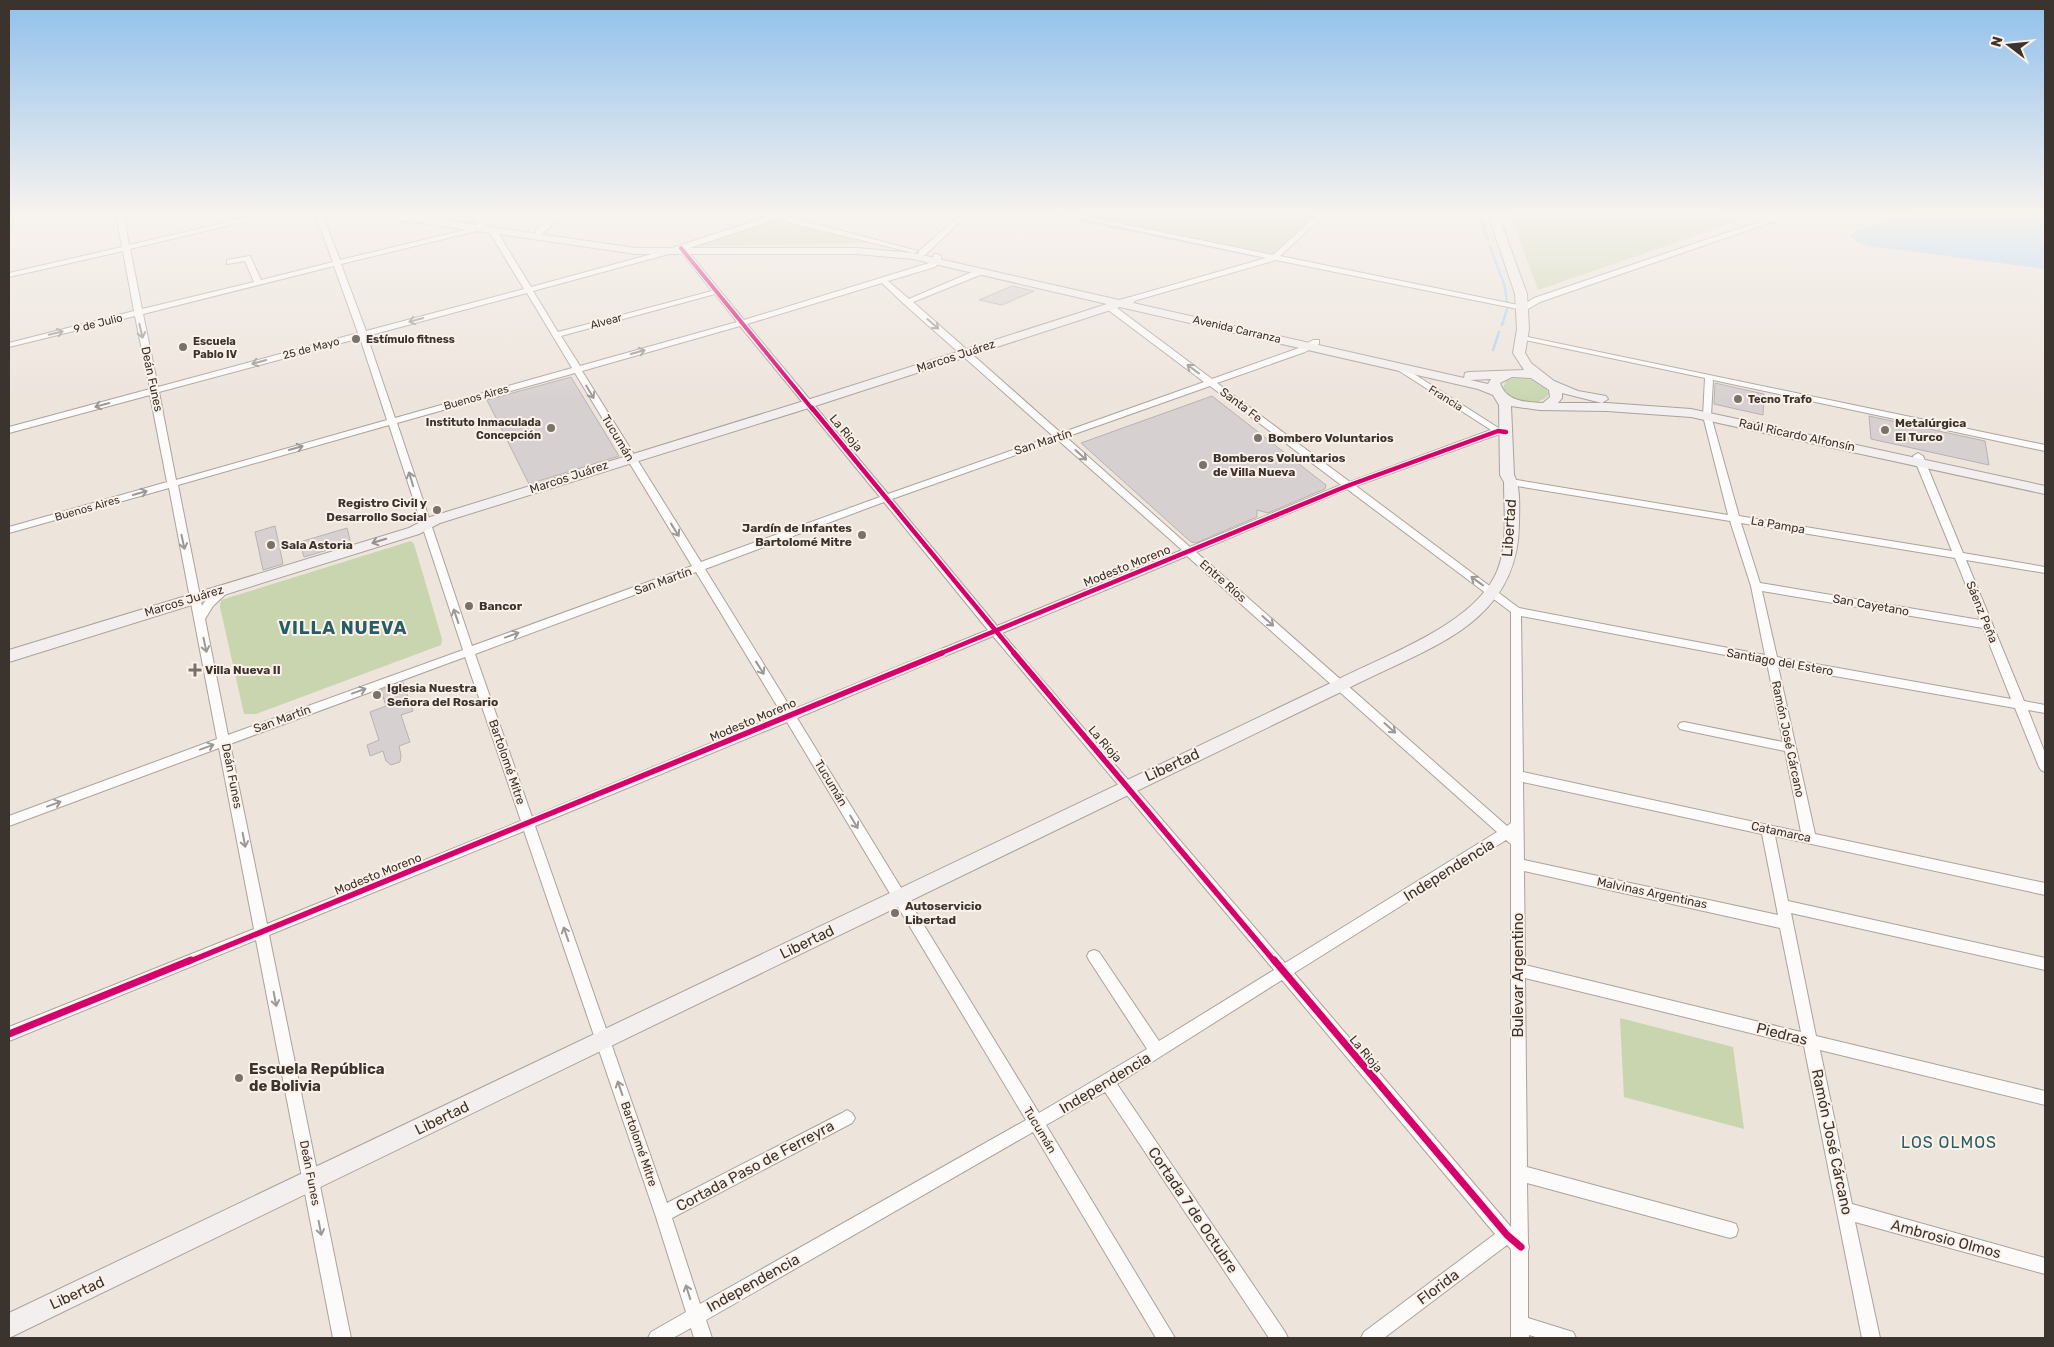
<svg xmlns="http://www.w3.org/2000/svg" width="2054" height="1347" viewBox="0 0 2054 1347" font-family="Rubik,sans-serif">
<rect width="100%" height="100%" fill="#ede4dc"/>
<!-- green -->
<path fill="#c9d5af" d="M1075,214H1318L1273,255Z
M1510,214H1724L1738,221L1538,290Z
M775,219L865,242L866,243L695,246Z
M1511,379C1525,377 1544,379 1549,394C1538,409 1511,403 1503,388L1506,381Z
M411,541L414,544L442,639L441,645L256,714H244L220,607L221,600Z
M1620,1018L1733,1047L1744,1129L1624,1097Z"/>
<!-- water -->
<path fill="#add2f3" d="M1914,214H2035L2045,216V269L1869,246L1857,242L1850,236L1856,231Z"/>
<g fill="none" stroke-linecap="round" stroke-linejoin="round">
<!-- stream -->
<path stroke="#add2f3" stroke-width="2.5" d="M1050,214L1260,257
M1479,214L1488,240
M1490,246L1505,287L1507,302
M1502,325L1507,309
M1493,350L1499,332"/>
</g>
<!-- building -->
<path fill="#d6d0d0" stroke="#b8b2b2" d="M1012,286L1034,291L1002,305L979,300Z
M571,377L619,456L529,484L487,400Z
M1715,383L1764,394L1763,415L1714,404Z
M1212,396L1326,485L1325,489L1268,513L1257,510V517L1196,543L1191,542L1081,443Z
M1869,416L1985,441L1989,465L1871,439Z
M275,526L283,564L263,570L255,532Z
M347,528L351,543L304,557L300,542Z
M403,682L413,711L401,715L410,742L399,746L401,755L400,762L391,765L386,761L383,751L370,756L367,745L379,740L370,712L386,706L381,690Z"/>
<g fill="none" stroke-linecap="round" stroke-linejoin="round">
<!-- minor casing -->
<g stroke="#aaa39c" stroke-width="2">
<path id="minor" d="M116,214H123L129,245L263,214H276L130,249L142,309L254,282L245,261L227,264V260L250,256L261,280L333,262L315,214H322L340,260L481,226V230L341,264L366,331L524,289L488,230L489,228H495L531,287L663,251L775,214H788L787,216L797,219L918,251L914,253L791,223L781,218L686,249L744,320L929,263L933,260L934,254H937L941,256V261L935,267L888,281L909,299L979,269H985V273L913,302L1061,433L1204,382L1107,309V305H1113L1212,379L1299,348L1313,340H1319V344L1305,352L1217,383L1350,482L1491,430L1390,365L1391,363H1397L1500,429L1511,432L1506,435L1499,434L1356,486L1519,608L1765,655L1751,586L1730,521L1511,485L1506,482L1511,479L1728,515L1703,416L1705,378L1521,339L1517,337L1518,335L2045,445V451L1713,380L1711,416L1739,516L1952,551L1913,456L1918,453L1923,456L1963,553L2045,567V573L1966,560L2024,701L2045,705V713L2028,710L2045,753V772L2041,770L2039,767L2015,708L1778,666L1815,834L2045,883V895L1775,836L1788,901L2045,958V970L1791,913L1816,1036L2045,1091V1105L1820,1050L1852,1204L2045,1258V1274L1855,1222L1880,1338H1862L1804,1046L1525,978L1527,1167L1730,1222L1736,1224L1738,1230L1736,1236L1730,1238L1527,1183L1528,1243L1529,1247L1528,1251V1318L1573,1332L1576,1338H1539L1529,1335V1338H1511V1249L1507,1245L1384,1338H1361L1364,1332L1495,1234L1282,980L1117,1084L1285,1332L1288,1338H1269L1105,1092L1046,1125L1175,1338H1156L1033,1132L706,1320L712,1338H694L691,1328L673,1338H648L651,1332L686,1312L655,1214L524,831L269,935L351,1338H333L256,940L9,1041V1027L254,929L219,748L9,826V816L217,739L169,488L9,533V527L167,482L150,395L9,433V427L150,389L135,316L9,347V343L134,311L123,251L9,277V273L122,247ZM680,251L712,291L558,332L533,291ZM334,266L358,333L158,387L143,314ZM882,283L904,304L1053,436L888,494L747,324ZM527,293L572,368L395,418L367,336ZM715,294L737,322L580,366L561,336ZM740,326L880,497L701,562L582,371ZM360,338L387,420L176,480L159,392ZM575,373L692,566L472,646L397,423ZM1210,386L1341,485L1190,547L1066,437ZM389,425L463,650L228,735L205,619L213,606L230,590L229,587C219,585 207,598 202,606L178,485ZM1058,440L1182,550L997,626L892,499ZM1347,489L1511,612V823L1507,826L1196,552ZM884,502L988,630L792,710L705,569ZM1741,523L1955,558L1980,620L1760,583ZM1187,556L1497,832L1285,963L1002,633ZM696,572L782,714L532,817L475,654ZM1762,591L1983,628L2011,699L1777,657ZM1521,616L1767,663L1783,742L1684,722L1680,723L1678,726L1680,729L1684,730L1785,751L1801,832L1523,772ZM993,636L1274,970L1159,1041L1099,952L1094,950L1089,952L1087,956L1089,960L1147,1049L1039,1113L797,718ZM465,657L521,821L267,924L230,744ZM787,722L1026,1120L700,1304L672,1218L852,1123L855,1118L852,1113L847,1110L842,1113L667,1203L535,826ZM1523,782L1762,834L1778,915L1524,860ZM1506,840L1511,844V1227L1294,973ZM1524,871L1780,928L1801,1032L1525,965Z
M472,214H479L485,224L484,226H478Z
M556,214H564L542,234H536V230Z
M961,214H968L925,255H919V251Z
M1059,214H1073L1273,255L1318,214H1325L1280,256L1523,306L1527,308L1523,310L1276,260L1130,302L1126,300L1127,298L1266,258Z"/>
</g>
<!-- tertiary casing -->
<g stroke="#aaa39c" stroke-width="2">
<path id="tertiary" d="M1782,214H1795L1540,302L1526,310L1518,308L1534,298Z"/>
</g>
<!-- secondary casing -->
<g stroke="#aaa39c" stroke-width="2">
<path id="secondary" d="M374,214H401L636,248H857L913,253L1119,300L1130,297L1136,300L1133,303L1464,378L1465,373L1469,372L1524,370L1513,353L1517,329L1515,294L1488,214H1498L1527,294L1529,329L1525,353L1531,363L1554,381L1578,391L1606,396L1608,399L1602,403L1562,393V398L1558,403H1607L1691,409L2045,486V494L1691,417L1607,411L1539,410L1511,406L1514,475C1521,488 1519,508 1519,524C1518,627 1423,649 1347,689L9,1338V1313L1335,681C1385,655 1477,624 1498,569C1508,542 1504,510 1504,482L1500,475L1499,405L1493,395L1478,389L1120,307L812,407L440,523L419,534L9,662V650L409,528L430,517L804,401L1107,304L913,259L857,254H636L379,217ZM1512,377L1531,378L1549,390L1550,397L1543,403C1526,402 1506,402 1500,383ZM1491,379L1488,384L1470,380Z"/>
</g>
<!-- minor -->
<use href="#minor" fill="#fcfbfa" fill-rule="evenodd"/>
<!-- tertiary -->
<use href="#tertiary" fill="#fcfbfa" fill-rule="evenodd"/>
<!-- secondary -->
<use href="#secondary" fill="#f3efee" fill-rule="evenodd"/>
<!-- cycleway-far3 casing -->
<g stroke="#fcf1e9" stroke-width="5.5">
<path id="cycleway-far3" d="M681,248L813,410"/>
</g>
<!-- cycleway-far2 casing -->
<g stroke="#fcf1e9" stroke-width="7">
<path id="cycleway-far2" d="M812,408L1015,654
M939,654L1347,486L1498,431L1506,432"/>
</g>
<!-- cycleway-far1 casing -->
<g stroke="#fcf1e9" stroke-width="9">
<path id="cycleway-far1" d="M1014,653L1275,962
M188,962L942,653"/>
</g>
<!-- cycleway casing -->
<g stroke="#fcf1e9" stroke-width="10">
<path id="cycleway" d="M1274,960L1507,1235L1521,1247
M9,1034L191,960"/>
</g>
<!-- cycleway-far3 -->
<use href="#cycleway-far3" stroke="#d6006c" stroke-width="4"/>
<!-- cycleway-far2 -->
<use href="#cycleway-far2" stroke="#d6006c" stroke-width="4.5"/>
<!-- cycleway-far1 -->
<use href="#cycleway-far1" stroke="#d6006c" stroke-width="5.5"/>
<!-- cycleway -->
<use href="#cycleway" stroke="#d6006c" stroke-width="7"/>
</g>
<!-- one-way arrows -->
<defs><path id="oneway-shaft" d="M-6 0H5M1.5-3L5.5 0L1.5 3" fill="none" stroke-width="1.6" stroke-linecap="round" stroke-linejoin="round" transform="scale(1.25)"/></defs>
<g stroke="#9c9894">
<use href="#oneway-shaft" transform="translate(416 320) rotate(165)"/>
<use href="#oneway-shaft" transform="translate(933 324) rotate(41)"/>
<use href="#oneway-shaft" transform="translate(141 331) rotate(77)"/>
<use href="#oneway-shaft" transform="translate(56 333) rotate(-14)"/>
<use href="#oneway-shaft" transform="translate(638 352) rotate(-16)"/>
<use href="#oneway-shaft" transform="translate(259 362) rotate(165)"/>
<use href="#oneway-shaft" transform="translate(1193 369) rotate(-143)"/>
<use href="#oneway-shaft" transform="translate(590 392) rotate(59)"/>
<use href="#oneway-shaft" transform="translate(102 405) rotate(165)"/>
<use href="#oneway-shaft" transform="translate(296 448) rotate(-16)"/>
<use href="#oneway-shaft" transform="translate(1081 455) rotate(42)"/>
<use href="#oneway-shaft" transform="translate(411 479) rotate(-107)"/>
<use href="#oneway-shaft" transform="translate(140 493) rotate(-16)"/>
<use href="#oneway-shaft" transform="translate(675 530) rotate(58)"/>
<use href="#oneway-shaft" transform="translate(183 542) rotate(78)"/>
<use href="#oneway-shaft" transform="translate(1477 581) rotate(-144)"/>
<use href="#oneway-shaft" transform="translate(456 616) rotate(-109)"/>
<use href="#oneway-shaft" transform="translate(1268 621) rotate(41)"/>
<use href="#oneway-shaft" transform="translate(512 635) rotate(-20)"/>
<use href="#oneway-shaft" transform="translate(205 645) rotate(78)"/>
<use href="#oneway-shaft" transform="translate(760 668) rotate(58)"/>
<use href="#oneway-shaft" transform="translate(359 691) rotate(-20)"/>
<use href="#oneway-shaft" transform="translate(1390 728) rotate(42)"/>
<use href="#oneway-shaft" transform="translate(207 747) rotate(-20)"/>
<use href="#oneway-shaft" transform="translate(54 804) rotate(-20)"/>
<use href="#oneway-shaft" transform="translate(854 822) rotate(59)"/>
<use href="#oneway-shaft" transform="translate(244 840) rotate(79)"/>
<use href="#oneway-shaft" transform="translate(566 934) rotate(-109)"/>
<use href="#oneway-shaft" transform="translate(275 999) rotate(79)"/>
<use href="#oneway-shaft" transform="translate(620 1088) rotate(-109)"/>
<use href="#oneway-shaft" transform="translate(320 1228) rotate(79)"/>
<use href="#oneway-shaft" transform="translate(688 1292) rotate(-108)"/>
</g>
<use stroke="#97928e" href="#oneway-shaft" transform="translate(379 541) rotate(163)"/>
<!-- sky -->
<linearGradient id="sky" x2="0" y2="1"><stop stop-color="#90c0ec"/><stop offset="0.53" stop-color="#f7f3ef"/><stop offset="1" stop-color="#f7f3ef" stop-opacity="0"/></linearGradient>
<rect width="2054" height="403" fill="url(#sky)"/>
<!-- markers -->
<g fill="#79726b" stroke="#fcf1e9" stroke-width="2">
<circle cx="356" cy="339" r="5"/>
<circle cx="183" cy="347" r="5"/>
<circle cx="1738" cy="399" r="5"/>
<circle cx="551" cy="428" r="5"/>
<circle cx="1885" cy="430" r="5"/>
<circle cx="1258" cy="438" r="5"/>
<circle cx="1203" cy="465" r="5"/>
<circle cx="437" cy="510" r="5"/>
<circle cx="862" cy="535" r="5"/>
<circle cx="271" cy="545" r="5"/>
<circle cx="469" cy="606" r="5"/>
<path d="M192.5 662.5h5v5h5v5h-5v5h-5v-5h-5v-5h5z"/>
<circle cx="377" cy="695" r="5"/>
<circle cx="895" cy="913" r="5"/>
<circle cx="239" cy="1078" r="5"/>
</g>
<g text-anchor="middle" stroke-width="4" stroke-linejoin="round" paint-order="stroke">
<!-- far-street labels -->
<g font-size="11" fill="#3b342e" stroke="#fcf1e9">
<text transform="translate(606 321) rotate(-15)" y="4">Alvear</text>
<text transform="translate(98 323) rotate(-14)" y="4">9 de Julio</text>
<text transform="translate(1237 329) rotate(13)" y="4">Avenida Carranza</text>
<text transform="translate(311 348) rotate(-15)" y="4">25 de Mayo</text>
<text transform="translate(476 397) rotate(-16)" y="4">Buenos Aires</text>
<text transform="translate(1446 398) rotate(32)" y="4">Francia</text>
<text transform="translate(87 508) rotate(-16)" y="4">Buenos Aires</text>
</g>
<!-- far-poi labels -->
<g font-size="11" font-weight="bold" fill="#3b342e" stroke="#fcf1e9" text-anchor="start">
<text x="366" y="343">Estímulo fitness</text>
<text x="193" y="345">Escuela<tspan x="193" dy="13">Pablo IV</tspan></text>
<text x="1748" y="403">Tecno Trafo</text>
<text x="541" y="426" text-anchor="end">Instituto Inmaculada<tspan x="541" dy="13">Concepción</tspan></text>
</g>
<!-- street labels -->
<g font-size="12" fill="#3b342e" stroke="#fcf1e9">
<text transform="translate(956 356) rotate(-18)" y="4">Marcos Juárez</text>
<text transform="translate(152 379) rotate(78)" y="4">Deán Funes</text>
<text transform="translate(1241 405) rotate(37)" y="4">Santa Fe</text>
<text transform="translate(846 433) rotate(50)" y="4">La Rioja</text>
<text transform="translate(1797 435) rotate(12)" y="4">Raúl Ricardo Alfonsín</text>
<text transform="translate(618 438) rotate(59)" y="4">Tucumán</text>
<text transform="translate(1043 442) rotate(-18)" y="4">San Martín</text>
<text transform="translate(569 477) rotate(-18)" y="4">Marcos Juárez</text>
<text transform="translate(1778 525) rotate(10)" y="4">La Pampa</text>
<text transform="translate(1127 566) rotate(-22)" y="4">Modesto Moreno</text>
<text transform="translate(663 581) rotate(-20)" y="4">San Martín</text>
<text transform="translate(1223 581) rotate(41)" y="4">Entre Ríos</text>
<text transform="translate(184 601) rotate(-17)" y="4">Marcos Juárez</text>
<text transform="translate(1871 605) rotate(10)" y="4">San Cayetano</text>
<text transform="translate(1982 612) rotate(68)" y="4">Sáenz Peña</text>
<text transform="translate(1780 662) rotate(10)" y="4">Santiago del Estero</text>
<text transform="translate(282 719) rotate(-20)" y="4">San Martín</text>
<text transform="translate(753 720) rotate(-23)" y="4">Modesto Moreno</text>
<text transform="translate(1788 739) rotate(78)" y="4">Ramón José Cárcano</text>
<text transform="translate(1105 744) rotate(49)" y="4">La Rioja</text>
<text transform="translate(507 762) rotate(71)" y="4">Bartolomé Mitre</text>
<text transform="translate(232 776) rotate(79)" y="4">Deán Funes</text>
<text transform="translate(831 783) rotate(59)" y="4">Tucumán</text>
<text transform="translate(1781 832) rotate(12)" y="4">Catamarca</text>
<text transform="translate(378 874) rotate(-22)" y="4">Modesto Moreno</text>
<text transform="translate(1652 893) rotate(12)" y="4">Malvinas Argentinas</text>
<text transform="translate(1366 1054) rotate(50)" y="4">La Rioja</text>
<text transform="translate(1040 1130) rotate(59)" y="4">Tucumán</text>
<text transform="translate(639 1144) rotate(71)" y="4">Bartolomé Mitre</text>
<text transform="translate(310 1173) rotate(79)" y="4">Deán Funes</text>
</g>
<!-- poi labels -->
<g font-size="12" font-weight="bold" fill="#3b342e" stroke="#fcf1e9" text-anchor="start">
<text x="1895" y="427">Metalúrgica<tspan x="1895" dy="14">El Turco</tspan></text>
<text x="1268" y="442">Bombero Voluntarios</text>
<text x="1213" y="462">Bomberos Voluntarios<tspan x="1213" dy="14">de Villa Nueva</tspan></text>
<text x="427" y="507" text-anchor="end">Registro Civil y<tspan x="427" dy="14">Desarrollo Social</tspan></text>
<text x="852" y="532" text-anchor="end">Jardín de Infantes<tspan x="852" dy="14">Bartolomé Mitre</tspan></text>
<text x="281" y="549">Sala Astoria</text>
<text x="479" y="610">Bancor</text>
<text x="205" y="674">Villa Nueva II</text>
<text x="387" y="692">Iglesia Nuestra<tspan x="387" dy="14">Señora del Rosario</tspan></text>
<text x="905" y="910">Autoservicio<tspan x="905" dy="14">Libertad</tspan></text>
</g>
<!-- near-street labels -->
<g font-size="15" fill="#3b342e" stroke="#fcf1e9">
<text transform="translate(1509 528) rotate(-86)" y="5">Libertad</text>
<text transform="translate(1172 765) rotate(-25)" y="5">Libertad</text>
<text transform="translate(1449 870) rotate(-32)" y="5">Independencia</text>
<text transform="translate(807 942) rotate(-26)" y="5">Libertad</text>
<text transform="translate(1518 975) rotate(-90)" y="5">Bulevar Argentino</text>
<text transform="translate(1782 1034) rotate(14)" y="5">Piedras</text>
<text transform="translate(1105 1083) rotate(-31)" y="5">Independencia</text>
<text transform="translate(442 1118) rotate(-26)" y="5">Libertad</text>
<text transform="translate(1832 1142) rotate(78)" y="5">Ramón José Cárcano</text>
<text transform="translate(755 1166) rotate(-28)" y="5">Cortada Paso de Ferreyra</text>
<text transform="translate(1193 1210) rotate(56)" y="5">Cortada 7 de Octubre</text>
<text transform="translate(1946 1239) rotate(15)" y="5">Ambrosio Olmos</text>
<text transform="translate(753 1283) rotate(-29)" y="5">Independencia</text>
<text transform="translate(1438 1287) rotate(-37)" y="5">Florida</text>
<text transform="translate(77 1293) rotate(-25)" y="5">Libertad</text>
</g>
<!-- near-poi labels -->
<g font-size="15" font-weight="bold" fill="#3b342e" stroke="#fcf1e9" text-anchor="start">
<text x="249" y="1074">Escuela República<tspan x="249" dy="17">de Bolivia</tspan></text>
</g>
<!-- near-neighbourhood labels -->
<g font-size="16" letter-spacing="1" fill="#255e65" stroke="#fcf1e9">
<text x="1949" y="1148">LOS OLMOS</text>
</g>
<!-- district labels -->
<g font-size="18" font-weight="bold" letter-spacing="1" fill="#255e65" stroke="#fcf1e9">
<text x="343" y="634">VILLA NUEVA</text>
</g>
</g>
<!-- border -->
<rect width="2054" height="1347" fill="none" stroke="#3b342e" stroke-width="20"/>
<!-- north arrow -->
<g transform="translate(2009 45) rotate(286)" stroke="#fcf1e9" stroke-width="4" paint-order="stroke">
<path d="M0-4L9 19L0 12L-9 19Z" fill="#3b342e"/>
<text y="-8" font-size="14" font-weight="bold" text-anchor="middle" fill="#3b342e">N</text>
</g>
</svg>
